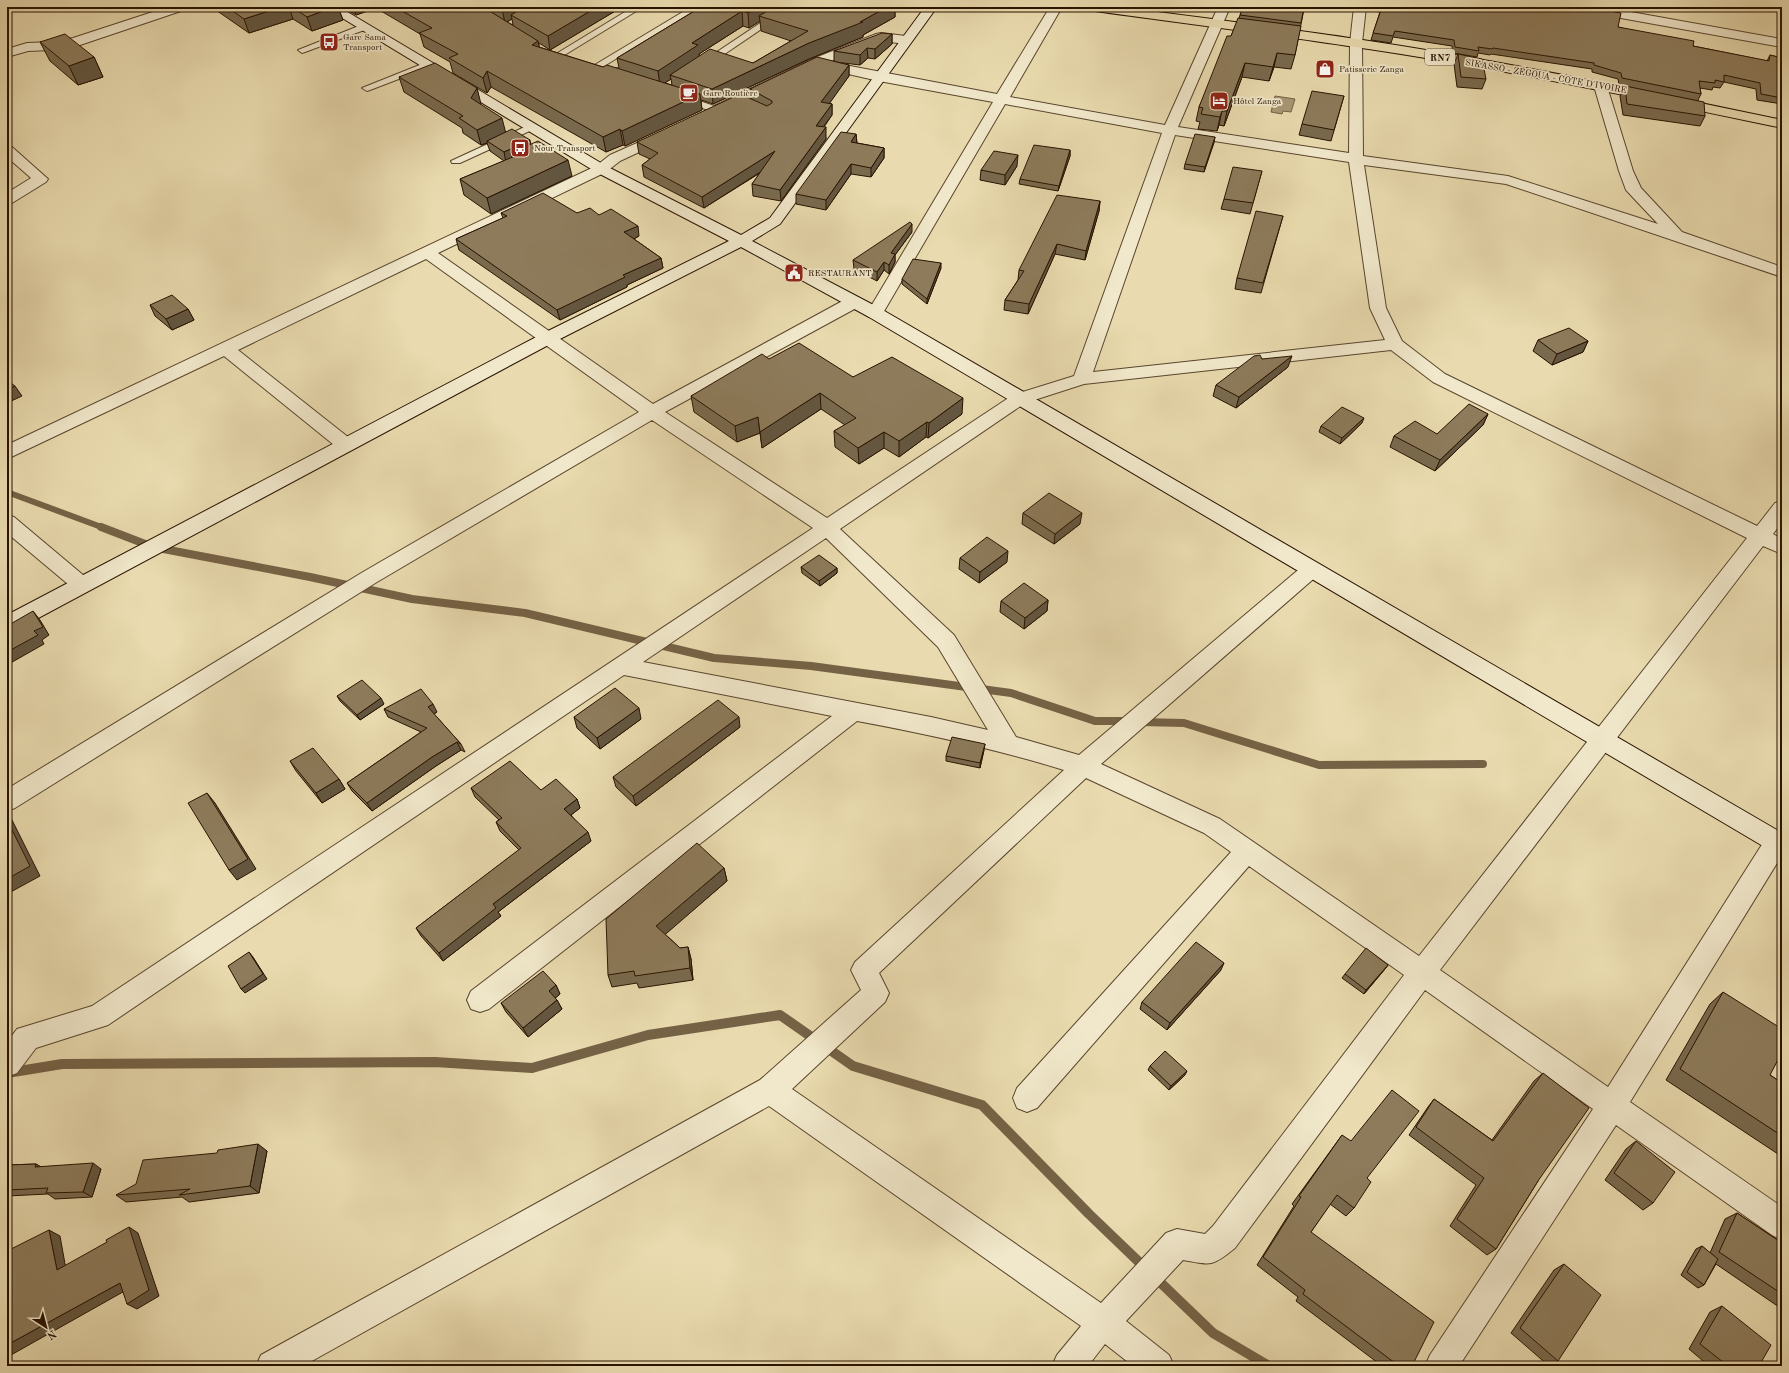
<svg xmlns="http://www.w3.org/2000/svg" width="1789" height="1373" viewBox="0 0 1789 1373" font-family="'Old Standard TT',serif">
<rect width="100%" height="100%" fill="#e9dbaf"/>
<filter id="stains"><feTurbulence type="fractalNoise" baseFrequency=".005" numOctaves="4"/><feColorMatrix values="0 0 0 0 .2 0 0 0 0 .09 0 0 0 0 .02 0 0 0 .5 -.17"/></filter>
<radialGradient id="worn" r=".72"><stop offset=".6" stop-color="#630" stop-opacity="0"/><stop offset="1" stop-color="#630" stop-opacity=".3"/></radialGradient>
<!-- water -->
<path fill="#a89774" stroke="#756246" d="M1275,96L1295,99L1291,112L1283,111L1282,114L1271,112Z"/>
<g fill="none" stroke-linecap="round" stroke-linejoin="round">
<!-- stream-far2 -->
<path stroke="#756246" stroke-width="6" d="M7,492L104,528"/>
<!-- stream-far1 -->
<path stroke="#756246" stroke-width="8" d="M101,527L153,547L310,577L412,599L525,613L714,658L811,666L1011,693L1095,721H1128
M1140,722L1184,723L1319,765L1483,764"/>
<!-- stream -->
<path stroke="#756246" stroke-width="10" d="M7,1073L62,1064L435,1062L532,1068L648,1035L780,1015L853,1066L982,1105L1089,1214L1213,1333L1269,1366"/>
<!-- lane casing -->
<g stroke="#59452c" stroke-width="2">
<path id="lane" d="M633,7H643L558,59H552L551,57Z
M691,7H701L596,71L593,72L588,69Z
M784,7H794L707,66L704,67L699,64Z
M364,24L368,27L367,29L305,52L302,53L298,50Z
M427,62L430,63V67L370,90L367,91L362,88Z
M682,95L720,108L722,110L717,113L679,100V96Z
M531,124L536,127L534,129L460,163H452L451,161Z"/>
</g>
<!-- street casing -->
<g stroke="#59452c" stroke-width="2">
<path id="street" d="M168,7H186L184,10L80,45L51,50L28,51L7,57V49L27,43L51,42L73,38Z
M1050,7H1062L1010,97L1165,125L1218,7H1230L1178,127L1349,153L1350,43L1354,7H1366L1362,43L1363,156L1508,176L1658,224L1626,190L1619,171L1594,86L1596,83H1606L1633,171L1641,188L1682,232L1782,267V277L1506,184L1364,165L1386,308L1402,341L1445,374L1757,526L1775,503L1782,501V522L1773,534L1782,539V554L1763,546L1440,970L1608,1087L1768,835L1777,832L1782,833V855L1630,1102L1782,1207V1240L1772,1235L1616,1125L1459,1366H1425L1430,1355L1593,1109L1425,990L1235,1248C1212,1267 1211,1265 1183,1260L1126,1321L1169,1355L1174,1366H1133L1105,1344L1088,1366H1052L1057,1355L1081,1326L769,1106L303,1366H256L261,1355L760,1080L861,990L851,970L855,962L1064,770C996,749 927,734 857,721L489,1009L480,1012L471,1009L467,1000L471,991L832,716L624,675L108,1025L36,1048L17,1073L7,1077V1042L17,1029L92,1006L813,528L652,420L377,582L15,808L7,811V789L363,572L639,412L426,259L238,350L353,441L355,445L353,449L346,451L339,449L224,356L7,459V445L596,166L610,155L664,131L669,132L671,135L669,138L620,161L606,172L438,253L653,404L848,298L854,297L860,298L862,302L860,306L665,412L827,518L1013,395L1074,376L1162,133L1005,104L883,313L881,317L875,318L869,317L867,313L993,102L879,81L817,67L724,112H714L712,109L714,106L810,60L876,34L881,33L906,36L912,40L906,44L882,41L829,62L997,94ZM1175,135L1349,162L1370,308L1385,340L1093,372ZM1391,350L1433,382L1747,538L1419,956L1220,819L1101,764L1318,575L1321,570L1318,565L1311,563L1304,565L1079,755L1016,737L954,635L840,529L1025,403L1084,384ZM826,538L938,647L988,730L931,717L643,662ZM1086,778L1204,833L1231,852L1017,1088L1013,1098L1017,1108L1027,1112L1037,1108L1249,866L1404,975L1213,1226L1205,1234L1177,1229L1166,1233L1101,1303L792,1089L885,1002L889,993L879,973Z
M1576,7H1603L1782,39V47L1582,11Z
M7,146L12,147L48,179L46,182L12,203L7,205V193L31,178L7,157Z
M7,515L14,517L89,580L92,585L89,590L82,592L75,590L7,533Z"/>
</g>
<!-- secondary casing -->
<g stroke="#291300" stroke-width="2">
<path id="secondary" d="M324,7H339L606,166L741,235L770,218L925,7H937L780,224L752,241L881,309L1782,833V855L1773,852L869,317L741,247L554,342L14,631L7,633V615L542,334L729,241L596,172Z"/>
</g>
<!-- highway casing -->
<g stroke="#291300" stroke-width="2">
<path id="highway" d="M1089,7H1122C1200,18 1278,27 1356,39C1499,60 1640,90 1782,120V128C1640,98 1499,68 1355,47C1269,34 1182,23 1095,11Z"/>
</g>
<!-- lane -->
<use href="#lane" fill="#f1e8cb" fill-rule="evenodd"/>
<!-- street -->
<use href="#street" fill="#f1e8cb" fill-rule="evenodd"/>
<!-- secondary -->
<use href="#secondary" fill="#f1e8cb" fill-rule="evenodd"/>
<!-- highway -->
<use href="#highway" fill="#e9dbaf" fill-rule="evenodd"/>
</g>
<!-- wall -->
<path fill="#796a4e" stroke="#291300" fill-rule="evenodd" d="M213,7H338L343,20L312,31L293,19L249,33L213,8Z
M342,7H622L550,50L539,43V47L603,67L619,68L617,58L701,7H895V17L863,35V37L809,59L713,104L701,100L702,110L625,146L623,145L606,152L491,87L487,93L453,73L450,62L424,47L420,34L376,8L356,15ZM512,19L513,25L507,22ZM760,21L761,31L791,41L753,63L700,56L699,54L743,26L749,28ZM671,79L672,85L665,83Z
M1243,7H1312V10L1304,9L1295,55L1291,69L1274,67L1269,81L1242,77L1224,126L1219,125L1217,131L1198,129L1200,122L1196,121L1199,107L1231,36L1239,18Z
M1366,7H1588L1618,27L1693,46L1767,61L1770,55L1782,58V104L1757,100L1756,89L1724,82L1720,88L1713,87L1712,90L1700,88L1701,94L1698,100L1705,116L1700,126L1623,115L1620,96L1625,86L1619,84L1618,79L1592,72V69L1491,54L1490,55L1478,53L1477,57L1453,53L1452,46L1393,37L1391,43L1371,40L1380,12L1367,10Z
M892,34V44L875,59L868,58L860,65L835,62L849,65V76L829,103L832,104V115L824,127L826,139L781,201L753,196L752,184L760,173L704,208L644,177L642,165L650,159L639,154L637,142L751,99L750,89L834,61V51Z
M40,42L94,57L103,77L78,85L50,61Z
M1458,54L1486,79L1482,89L1457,87L1454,64Z
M399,77L477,88L480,104L506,132L531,144L572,176L491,214L464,195L460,179L504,161L490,151L487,143L481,145L463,133L462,128L404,92Z
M1344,96L1331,141L1299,135L1302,124Z
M856,134L857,143L884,148V158L871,177L851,174L826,210L796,204V194Z
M1215,137L1204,172L1184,169L1185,164Z
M1070,150V156L1058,191L1019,184L1020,179Z
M1017,166L1005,185L980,180L981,170Z
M1262,171L1250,214L1221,209L1224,199Z
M1100,201L1099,211L1085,260L1055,254L1028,314L1004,310L1005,300L1018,280L1019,270Z
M501,213H577L599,215L639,236L634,239L661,258L663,268L627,285V287L560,320L459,250L456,239L503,218Z
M1283,216L1261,293L1235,289L1237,278Z
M912,232L895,255V262L889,274L884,270L877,281L854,269L853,260Z
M941,268L927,304L902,284V279Z
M150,305L188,309L194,320L172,330L155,316Z
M1538,340L1588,341L1583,352L1552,365L1533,351Z
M769,359L853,377L962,414L928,438L926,437L899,457L884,448L859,464L835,447L834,431L845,425L821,409L762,448L760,433L737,442L694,412L691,396Z
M1262,359L1288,367L1236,408L1213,396L1216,385Z
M1488,414L1483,425L1435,471L1390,447L1394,436L1437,434Z
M1362,423L1340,444L1319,432L1321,426Z
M1023,513L1080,524L1054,544L1022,524Z
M960,558L1007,562L979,583L959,569Z
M801,567L837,568V573L820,586L802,573Z
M1048,600L1047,611L1024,629L1000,612L1001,601Z
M337,696L384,704L360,720L340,701Z
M384,709L437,712L434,714L461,744L465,752L461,750L436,766L372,811L352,791L347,783L421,732L388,717Z
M574,717L641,719L600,749L577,728Z
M740,727L636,806L616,787L613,777Z
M984,750L980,768L946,761V756Z
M290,761L339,779L345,789L322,803L296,771Z
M471,788L541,790L577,799L580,808L571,815L591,841L498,912L501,916L443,961L421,936L416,928L519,850L500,831L496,822L499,820L475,797Z
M724,868L727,881L665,934L680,948L688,947L691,959L693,980L639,988L637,983L612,987L608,975Z
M1388,965L1385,969L1364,994L1342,978L1345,974Z
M1221,970L1167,1030L1140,1009L1142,1002Z
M556,985L560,994L555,998L557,1000L562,1009L528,1037L506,1012L501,1003Z
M1723,992L1770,1075L1782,1083V1152L1778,1154L1666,1080L1710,1004Z
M1150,1066L1185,1075L1169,1090L1148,1070Z
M1543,1073L1538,1181L1496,1249L1487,1255L1450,1226L1476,1185L1409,1135L1428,1107L1434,1099L1492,1140L1534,1081Z
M1342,1135L1367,1178L1354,1208L1346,1216L1330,1204L1311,1232L1412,1366H1382L1296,1301L1298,1297L1257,1265L1294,1206L1292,1204Z
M1636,1141L1653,1203L1643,1210L1605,1180L1626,1149Z
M267,1151L259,1193L189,1202L182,1197L126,1202L116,1195Z
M36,1164L40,1167L101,1169L92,1197L55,1199L48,1194L7,1196V1165Z
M1737,1213L1782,1243V1305L1779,1307L1716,1264L1704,1285L1698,1288L1681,1275L1696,1249L1702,1246L1710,1253L1725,1219Z
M1564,1264L1558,1361L1549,1366L1511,1333L1554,1270Z
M1722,1306L1759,1366H1709L1689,1349L1710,1312Z"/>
<!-- shaded-wall -->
<path fill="#635640" stroke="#291300" d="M281,7H289L293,19L249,33L244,19Z
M334,7H338L343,20L312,31L307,17Z
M353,7H375L376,8L356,15Z
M506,7H534L511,15L512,19L505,23L502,9Z
M597,7H622L550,50L548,36Z
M757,7H781L759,16L760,21L749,28L748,13Z
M887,7H895V17L863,35V37L809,59L713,104L712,89L809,43L860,22Z
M742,11L743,26L699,54L700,60L670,75L671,79L660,86L658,71L692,43Z
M892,34V44L875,59V49Z
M538,41L541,56L532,45Z
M867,48L868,58L860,65V55Z
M1277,53L1274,67L1269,81Z
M94,57L103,77L78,85L69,66Z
M1245,63L1242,77L1224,126L1227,111Z
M849,65V76L822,114L821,102Z
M487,71L491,87L487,93L483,78Z
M477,88L481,104L475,113L471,98Z
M700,94L702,110L625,146L622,131Z
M832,104V115L816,137V126Z
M1222,111L1219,125L1217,131L1220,117Z
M502,118L506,134L487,141V143L481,145L477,130Z
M826,127V139L781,201L780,190Z
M620,129L623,145L606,152L603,137Z
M856,134L857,144L851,142Z
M1215,137L1214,143L1204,172L1205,167Z
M530,140L532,151L515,156L511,153L513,160L506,163L504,152Z
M884,148V158L871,177V168Z
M1070,150V156L1058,191L1059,186Z
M775,151L776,162L704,208L702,197Z
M1018,155L1017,166L1005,185V175Z
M568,160L572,176L491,214L487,198Z
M851,164V174L826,210V200Z
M1100,201L1099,211L1085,260L1086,251Z
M912,224V232L895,255V262L889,274V265L891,253Z
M638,226L639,236L626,243L624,232Z
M1057,244L1055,254L1028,314L1029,304Z
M661,258L663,268L627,285V287L560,320L557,310L623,275Z
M884,262V270L877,281V272Z
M941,263V268L927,304V299Z
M188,309L194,320L172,330L166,319Z
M1588,341L1583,352L1552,365L1557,354Z
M1292,356L1288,367L1236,408L1239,397Z
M15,386L22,396L7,403V390Z
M820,393L821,409L762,448L760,432Z
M963,398L962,414L928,438L929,423Z
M1488,414L1483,425L1435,471L1440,460Z
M758,417L760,433L737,442L735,426Z
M1364,418L1362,423L1340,444L1342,438Z
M927,422L926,437L899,457V441Z
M884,432V448L859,464L858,448Z
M1082,513L1080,524L1054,544L1055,534Z
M1008,551L1007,562L979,583L980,572Z
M837,568V573L820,586L819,581Z
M1048,600L1047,611L1024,629L1025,618Z
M33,611L40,620L49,635L42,640L44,644L7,665V652L34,631Z
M381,698L384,704L360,720L357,715Z
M433,704L437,712L432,715L428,707Z
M639,708L641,719L600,749L597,738Z
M739,717L740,727L636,806L633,796Z
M457,742L461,750L436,766L372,811L367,803L432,757Z
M985,744L984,750L980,768V763Z
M339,779L345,789L322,803L316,793Z
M207,793L215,803L256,869L237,880L229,870Z
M577,799L580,808L567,818L564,809Z
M7,814L11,818L40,876L7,894Z
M588,832L591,841L498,912L501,916L443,961L439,953L493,904Z
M724,868L727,881L660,939L656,926Z
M688,947L691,959L693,980L690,968Z
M249,952L253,957L267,979L245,993L241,989Z
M1224,963L1221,970L1167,1030L1170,1023Z
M1388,965L1385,969L1364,994L1366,990Z
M556,985L560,994L553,1000L549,991Z
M557,1000L562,1009L528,1037L523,1028Z
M1187,1071L1185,1075L1169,1090L1171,1086Z
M258,1144L267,1151L259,1193L250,1186Z
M93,1163L101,1169L92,1197L83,1192Z
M36,1164L45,1169L35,1167Z
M129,1227L138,1233L159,1296L137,1309L127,1304Z
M49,1230L60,1236L67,1275L57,1270Z
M120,1283L130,1288L11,1355L7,1353V1345Z"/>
<!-- building -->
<path fill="#8d7b5b" stroke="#291300" d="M227,7H281L244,19Z
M292,7H334L307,17Z
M395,7H483L538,41L532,45L603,67L607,65L700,94L622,131L620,129L603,137L487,71L483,78L449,58L458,54L419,33L432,28Z
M498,7H506L502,9Z
M524,7H597L548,36L511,15Z
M701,7H757L748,13L742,11L692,43L698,45L658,71L617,58Z
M774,7H887L860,22H863L809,43L712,89L670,75L710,49L753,63L808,31L759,16Z
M1243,7H1304L1301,23L1240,15Z
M1382,7H1588L1621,13L1618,27L1694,41L1693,46L1769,61L1770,55L1782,58V98L1761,94L1760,83L1724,75V82L1715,80V83L1699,81L1701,94L1622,78L1621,73L1594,65V63L1493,48L1492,49L1478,47L1479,51L1455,47L1454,40L1395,31L1393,36L1373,33Z
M1238,18L1301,26L1295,55L1277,53L1273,67L1245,63L1227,111H1222L1220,117L1201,114L1203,108L1199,107L1227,36H1231Z
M882,33L892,34L875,49L867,48L860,55L834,51Z
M65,34L94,57L69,66L40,42Z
M1458,54L1482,59L1486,79L1461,77Z
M817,57L849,65L821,102L832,104L816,126L826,127L780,190L752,184L775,151L702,197L642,165L658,153L637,142L740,94L767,106L772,103V101L750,89Z
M435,63L477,88L471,98L502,118L477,130L459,118L463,116L399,77Z
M1625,86L1704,102L1705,116L1627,104Z
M1312,91L1344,96L1334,130L1302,124Z
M512,129L530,140L504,152L487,141Z
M841,132L856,134L851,142L884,148L871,168L851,164L826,200L796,194Z
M1195,134L1215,137L1205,167L1185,164Z
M538,141L568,160L487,198L460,179L515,156L511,153Z
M1034,145L1070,150L1059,186L1020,179Z
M994,151L1018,155L1005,175L981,170Z
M1233,167L1262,171L1253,203L1224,199Z
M543,193L577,213L590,208L599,215L611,209L638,226L624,232L661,258L623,275L625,277L557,310L456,239L507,216L501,213Z
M1057,195L1100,201L1086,251L1057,244L1029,304L1005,300L1024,271L1019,270Z
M1256,211L1283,216L1263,283L1237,278Z
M910,222L912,224L891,253L895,254L889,265L884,262L877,272L853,260Z
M913,259L941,263L927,299L902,279Z
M172,295L188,309L166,319L150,305Z
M1569,328L1588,341L1557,354L1538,340Z
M799,343L853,377L892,357L963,398L929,423L927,422L899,441L884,432L858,448L834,431L856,418L820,393L760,432L758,417L735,426L691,396L762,354L769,359Z
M1260,355L1262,359L1292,356L1239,397L1216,385L1254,356Z
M7,380L15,386L7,390Z
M1469,404L1488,414L1440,460L1394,436L1415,421L1437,434Z
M1342,407L1364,418L1342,438L1321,426Z
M1049,493L1082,513L1055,534L1023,513Z
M987,537L1008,551L980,572L960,558Z
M819,555L837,568L819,581L801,567Z
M1024,583L1048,600L1025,618L1001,601Z
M33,611L43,627L34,631L38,635L7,652V626Z
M362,680L381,698L357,715L337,696Z
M615,688L639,708L597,738L574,717Z
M421,689L433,704L428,707L461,744L457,742L432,757L367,803L347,783L427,728L384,709Z
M718,700L739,717L633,796L613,777Z
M952,737L985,744L980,763L946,756Z
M313,748L339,779L316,793L290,761Z
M510,761L541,790L556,779L577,799L564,809L588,832L493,904L496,908L439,953L416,928L521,848L496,822L502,818L471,788Z
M207,793L248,859L229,870L188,803Z
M7,820L30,866L7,879Z
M697,843L724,868L656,926L680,948L688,947L690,968L635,976L634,971L608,975L606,919Z
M1196,942L1224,963L1170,1023L1142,1002Z
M1366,948L1388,965L1366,990L1345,974Z
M249,952L263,974L241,989L228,966Z
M543,971L556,985L549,991L557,1000L523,1028L501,1003Z
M1723,992L1782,1029V1052L1770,1075L1782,1083V1136L1680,1069Z
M1165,1051L1187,1071L1171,1086L1150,1066Z
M1543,1073L1589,1108L1538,1181L1496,1249L1457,1219L1484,1178L1416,1127L1434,1099L1493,1141Z
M1392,1090L1419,1111L1367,1178L1371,1182L1354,1208L1337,1195L1311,1232L1434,1322L1412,1366H1399L1303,1294L1305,1290L1263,1257L1301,1197L1299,1196L1342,1135L1351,1141Z
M1636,1141L1675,1172L1653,1203L1614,1173Z
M258,1144L250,1186L179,1195L190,1189L116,1195L136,1184L143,1160L217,1153L218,1150Z
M93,1163L83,1192L46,1193L48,1188L7,1190V1165L36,1164L35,1167Z
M1737,1213L1782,1243V1294L1719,1252Z
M129,1227L149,1290L127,1304L120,1283L7,1345V1251L49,1230L57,1270L107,1242L106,1240Z
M1702,1246L1718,1259L1704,1285L1687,1272Z
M1564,1264L1601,1295L1558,1361L1520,1328Z
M1722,1306L1771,1345L1759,1366H1728L1700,1344Z"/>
<!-- icons -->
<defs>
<g id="bus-square" transform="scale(1)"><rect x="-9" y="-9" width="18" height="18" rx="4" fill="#8f2418" stroke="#f1e8cb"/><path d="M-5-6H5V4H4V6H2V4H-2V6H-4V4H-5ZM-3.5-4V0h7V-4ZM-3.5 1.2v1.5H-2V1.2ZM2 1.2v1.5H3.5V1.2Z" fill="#fff"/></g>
<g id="shop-square" transform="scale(1)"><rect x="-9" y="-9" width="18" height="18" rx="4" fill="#8f2418" stroke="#f1e8cb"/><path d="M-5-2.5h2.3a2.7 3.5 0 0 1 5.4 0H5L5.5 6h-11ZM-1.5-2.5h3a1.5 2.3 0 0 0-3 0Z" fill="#fff"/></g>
<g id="cafe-square" transform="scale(1)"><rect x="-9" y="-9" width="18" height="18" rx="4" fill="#8f2418" stroke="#f1e8cb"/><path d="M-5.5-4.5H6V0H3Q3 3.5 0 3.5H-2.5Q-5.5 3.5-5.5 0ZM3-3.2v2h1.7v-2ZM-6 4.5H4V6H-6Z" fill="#fff"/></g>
<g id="hotel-square" transform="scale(1)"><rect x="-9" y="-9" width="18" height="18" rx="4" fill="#8f2418" stroke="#f1e8cb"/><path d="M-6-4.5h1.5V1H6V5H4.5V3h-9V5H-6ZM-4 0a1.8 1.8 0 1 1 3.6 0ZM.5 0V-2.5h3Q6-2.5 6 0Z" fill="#fff"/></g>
<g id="civic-square" transform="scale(1)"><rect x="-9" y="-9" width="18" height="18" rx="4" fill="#8f2418" stroke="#f1e8cb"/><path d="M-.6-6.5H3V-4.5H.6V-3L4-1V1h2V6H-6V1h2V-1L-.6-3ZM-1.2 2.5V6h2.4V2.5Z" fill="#fff"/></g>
</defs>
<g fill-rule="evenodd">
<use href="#bus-square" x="329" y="42"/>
<use href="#shop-square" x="1325" y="69"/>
<use href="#cafe-square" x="689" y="93"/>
<use href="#hotel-square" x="1219" y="101"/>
<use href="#bus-square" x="520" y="148"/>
<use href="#civic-square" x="794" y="273"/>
</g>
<g text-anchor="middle" stroke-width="3.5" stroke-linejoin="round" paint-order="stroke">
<!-- far-poi labels -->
<g font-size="9" fill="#291300" stroke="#f1e8cb" text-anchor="start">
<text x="343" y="40">Gare Sama<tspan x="343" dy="10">Transport</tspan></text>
<text x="1339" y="72">Patisserie Zanga</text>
<text x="703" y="96">Gare Routière</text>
<text x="1233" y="104">Hôtel Zanga</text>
<text x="534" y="151">Nour Transport</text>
<text x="808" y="276">RESTAURANT</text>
</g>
<!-- far-street labels -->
<g font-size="9" fill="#291300" stroke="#f1e8cb">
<text transform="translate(1546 76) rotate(10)" y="3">SIKASSO - ZÉGOUA - COTE D'IVOIRE</text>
</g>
<!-- shield labels -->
<rect fill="#f1e8cb" stroke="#65533d" stroke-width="1" x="1425" y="49" width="30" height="16" rx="3"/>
<g font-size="10" font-weight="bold" fill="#291300">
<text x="1440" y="61">RN7</text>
</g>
</g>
<!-- margin -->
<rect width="1789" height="1373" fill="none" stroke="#e9dbaf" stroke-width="24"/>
<rect x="8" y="8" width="1773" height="1357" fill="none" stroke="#291300" stroke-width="2"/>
<rect x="12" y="12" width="1765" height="1349" fill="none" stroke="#291300"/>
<!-- north arrow -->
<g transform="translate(46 1327) rotate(144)" stroke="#f1e8cb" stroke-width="3" paint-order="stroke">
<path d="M0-3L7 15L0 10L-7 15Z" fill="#291300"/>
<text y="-6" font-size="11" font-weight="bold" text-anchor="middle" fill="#291300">N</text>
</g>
<rect width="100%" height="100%" filter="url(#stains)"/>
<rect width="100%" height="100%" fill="url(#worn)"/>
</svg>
